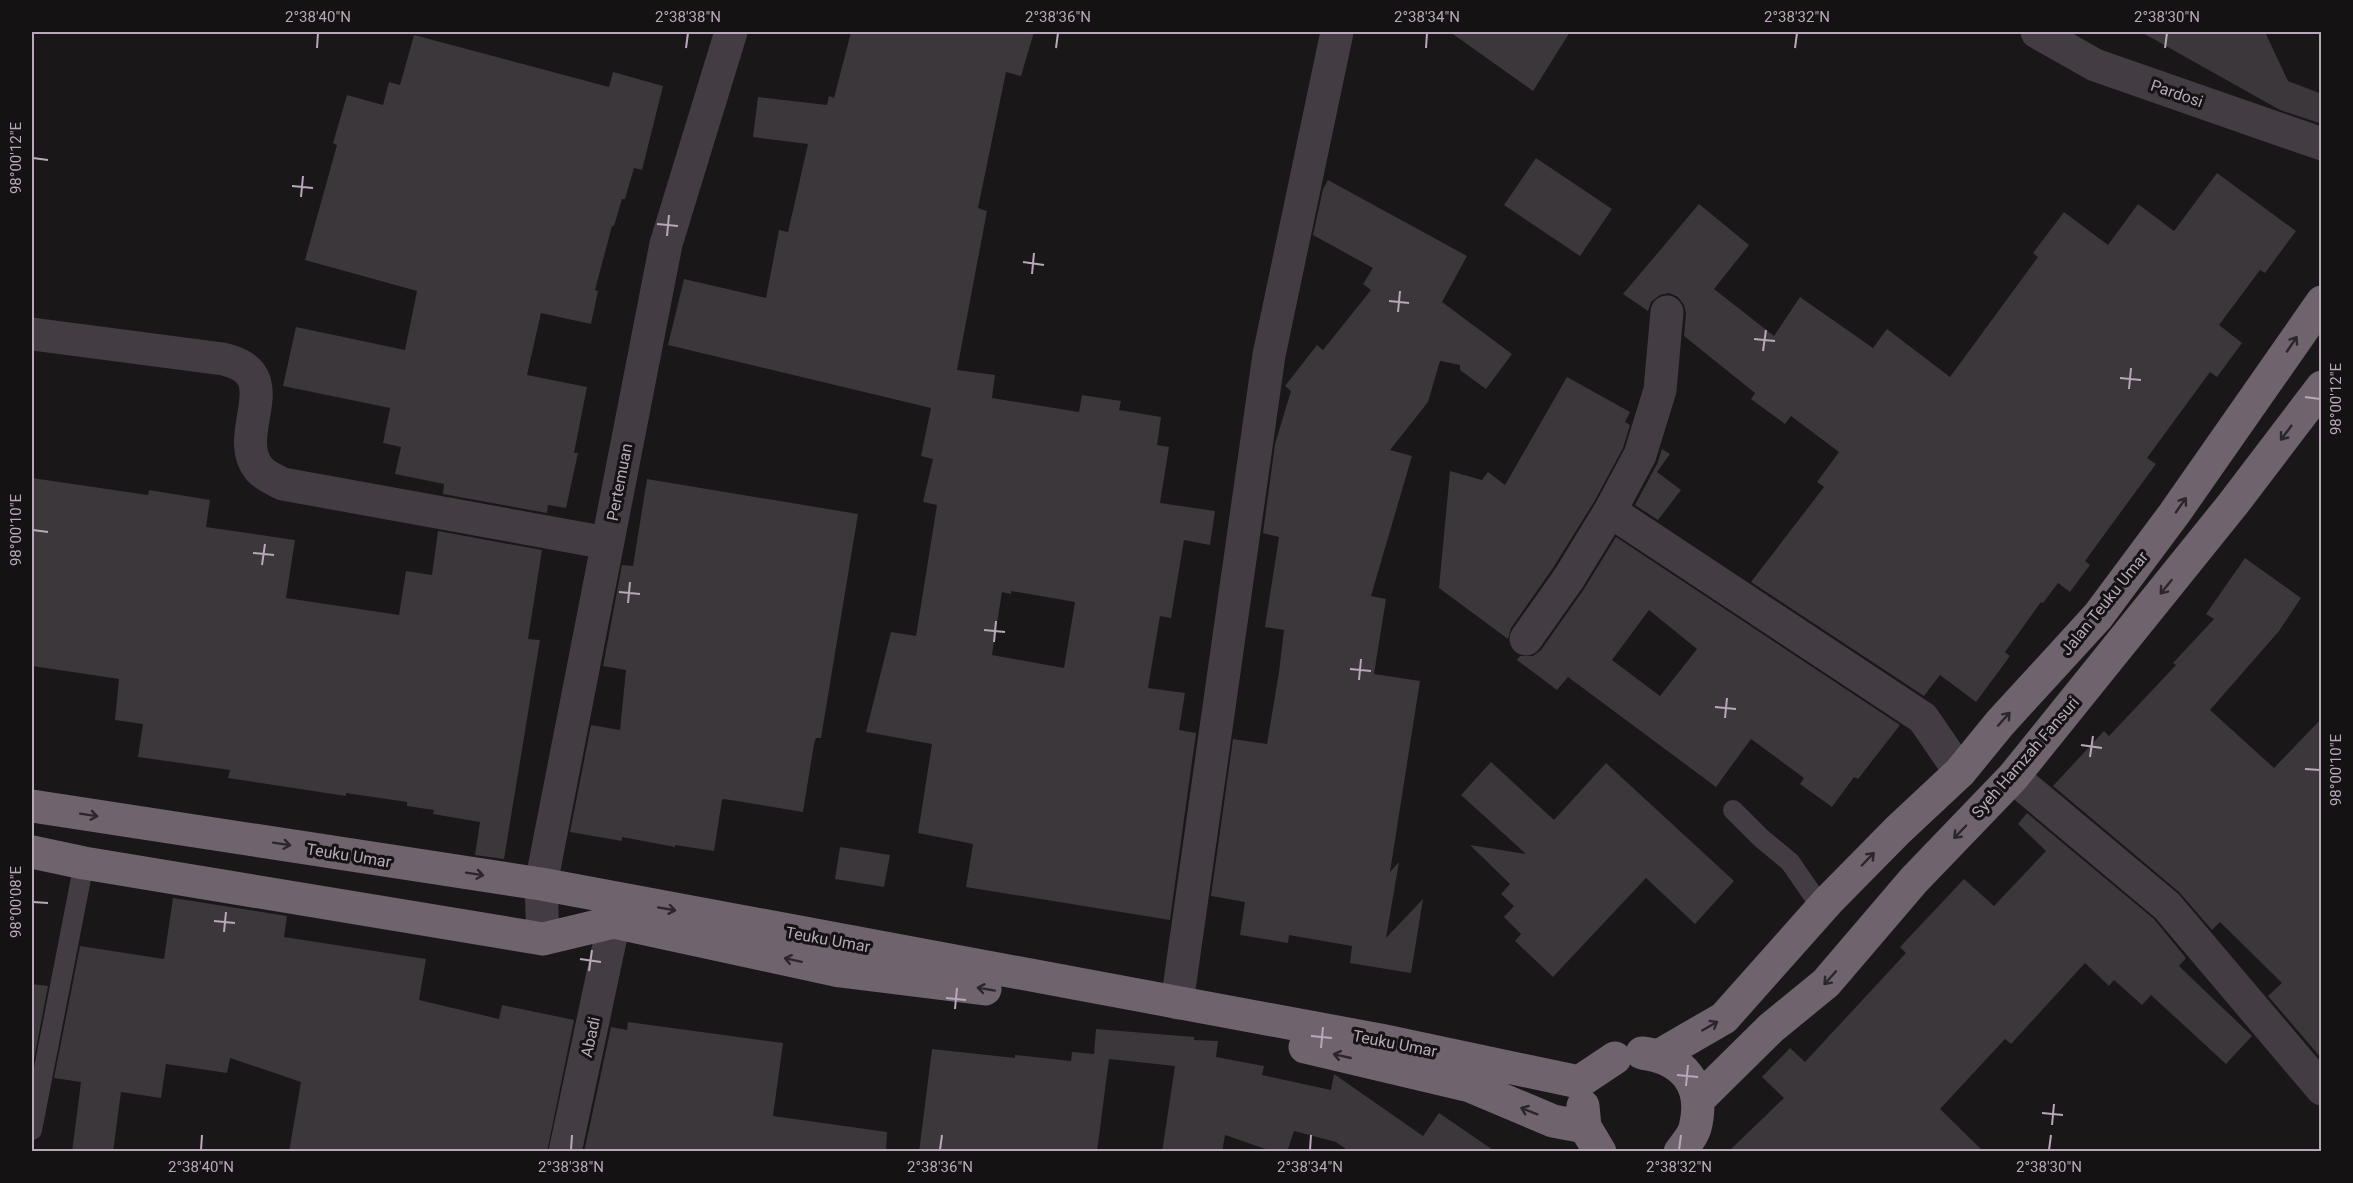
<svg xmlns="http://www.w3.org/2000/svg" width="2353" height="1183" viewBox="0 0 2353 1183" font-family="Roboto,sans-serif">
<rect width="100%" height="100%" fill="#191718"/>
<!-- building -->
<path fill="#3b373a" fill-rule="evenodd" d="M851,32H1034L1021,76L1006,72L978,208L987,211L957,370L995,375L992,398L1079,412L1082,395L1121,401L1119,410L1161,417L1157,445L1169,447L1160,503L1215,511L1210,545L1184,540L1171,618L1160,616L1148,688L1185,693L1179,730L1196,733L1170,920L966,887L973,844L918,833L932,744L866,732L891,632L916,636L937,505L923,502L933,459L921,456L931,408L668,345L684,279L766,298L779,230L788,232L808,144L753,137L758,97L827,105L829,96L834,98ZM1011,591L1075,602L1064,668L992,655L1002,592L1011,594Z
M1450,32H1570L1533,91Z
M2141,32H2265L2288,81L2322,94V124L2280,110Z
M414,35L609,87L613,72L663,86L642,170L634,168L625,199H622L614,226H612L595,290L598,291L591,324L541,313L527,375L587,387L574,453H578L566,508L548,505L547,513L443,494L444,484L395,474L401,447L383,443L390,408L283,386L296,327L405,350L417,291L305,260L337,145L333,143L347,95L383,105L389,82L400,85Z
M1536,158L1612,209L1580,256L1504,205Z
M2217,173L2296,231L2265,273L2260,270L2219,325L2242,343L2217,377L2210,372L2147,458L2156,464L2085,561L2090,565L2070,592L2058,583L2043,603L2041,602L2005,652L2010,656L1976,702L1940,675L1924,696L1751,582L1824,487L1817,482L1839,452L1791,416L1785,424L1751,399L1755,393L1684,336L1686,313L1684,305L1678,297L1669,293L1660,295L1651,302L1648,311L1623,294L1699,204L1749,245L1714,289L1774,336L1800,297L1873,348L1887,329L1950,377L2038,257L2033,253L2064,212L2108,245L2138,204L2174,231Z
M1328,180L1467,256L1442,302L1512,354L1486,389L1460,370V365L1440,361L1428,402L1390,450L1412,456L1371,596L1386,599L1374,674L1420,681L1390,872L1399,862L1386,938L1423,899L1411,973L1350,963L1352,946L1289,935L1288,943L1240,935L1245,902L1211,896L1233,739L1267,744L1279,672L1284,630L1265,627L1279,537L1263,533L1275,444L1291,391L1285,386L1317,345L1323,350L1371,290L1363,284L1373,268L1313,235L1323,189Z
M1567,377L1630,412L1625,422L1630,425L1623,448L1594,502L1553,568L1511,628L1508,639L1439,588L1450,471L1482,480L1488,472L1505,485Z
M1662,449L1670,454L1657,472L1681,490L1658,520L1635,505L1657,464Z
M32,478L148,495L149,490L210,500L206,527L295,540L286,598L399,615L406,571L432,575L438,531L542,550L528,639L540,640L504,859L475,855L480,822L433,814L434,810L407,806V802L346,793V796L228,778L230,770L138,757L143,724L115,720L119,679L32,666Z
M647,479L858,514L821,738H816L814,744L803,812L724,799L722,800L714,851L675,845V847L622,837V841L570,832L591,725L620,730L626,670L603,666L622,565L633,566Z
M1616,537L1900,725L1858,779L1854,777L1832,807L1800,784L1804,778L1751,739L1716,787L1568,677L1557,690L1517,660L1520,656H1533L1541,650L1584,589ZM1649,610L1697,649L1660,696L1612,660Z
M2245,558L2301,598L2279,631L2210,710L2274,768L2322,718V1059L2268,996L2282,983L2220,922L2212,930L2179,892L2053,786L2104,731L2109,736L2176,665L2173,663L2214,619L2206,614Z
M1491,762L1554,820L1606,763L1734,881L1695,924L1646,878L1553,977L1515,941L1521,934L1504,917L1514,906L1501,894L1510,884L1470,845L1526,854L1461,795Z
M2027,813L2154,919L2186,958L2179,966L2252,1036L2226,1064L2151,995L2142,1005L2114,980L2109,986L2085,963L2011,1044L2005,1039L1940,1109L1984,1152H1728L1784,1098L1762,1077L1790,1048L1805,1062L1906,953L1900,947L1964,879L1994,906L2046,851L2018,824Z
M840,847L890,855L884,887L835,879Z
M173,898L287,916L284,937L426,959L419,1000L499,1019L502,1005L574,1020L547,1152H289L301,1082L230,1058L227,1073L166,1064L161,1098L121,1092L113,1152H72L81,1082L54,1078L80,946L164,959Z
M32,984L48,986L32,1070Z
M628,1022L783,1043L773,1116L887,1132L886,1152H584L611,1027L627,1030Z
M1096,1029L1194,1037V1040L1218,1041L1216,1057L1264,1066L1262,1075L1331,1090L1334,1074L1423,1136L1439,1113L1496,1152H1350L1336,1142L1294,1131L1287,1152H1274L1225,1135L1222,1152H1162L1175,1066L1109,1059L1097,1152H919L932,1049L1015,1058V1055L1071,1061L1072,1052L1094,1054Z"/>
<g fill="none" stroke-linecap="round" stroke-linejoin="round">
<!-- lane -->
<path stroke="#433c42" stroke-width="20" d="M1733,810L1761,838L1790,862L1819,904L1828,901
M32,1130L84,863"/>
<!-- street -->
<path stroke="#433c42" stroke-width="33" d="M2037,32L2095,65L2322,144
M32,334L223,359C290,374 230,433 259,469C265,476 275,480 283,484L607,543
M1610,511L1923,718L1960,772
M1526,639L1569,578L1610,511L1640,455L1660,390L1667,312
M2013,777L2167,906L2322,1089
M543,939L541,884L666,244L731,32
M1177,1003L1269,355L1337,32
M565,1152L614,922"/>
<!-- highway -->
<path stroke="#6f636e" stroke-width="33" d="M32,806L541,884L1380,1040L1579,1082L1615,1058
M32,852L84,863L543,939L614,922L840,971L985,989
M1305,1047L1470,1086L1553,1121L1585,1127
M1642,1053C1683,1058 1706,1085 1695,1128C1693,1136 1685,1145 1680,1152
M1660,1055L1724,1018L1828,901L1898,830L1960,772L2000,723L2098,616L2174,514L2322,302
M1698,1100L1771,1028L1826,983L1914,880L2013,777L2233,504L2322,387
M1583,1106L1585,1127L1600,1152"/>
</g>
<!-- one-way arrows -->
<defs><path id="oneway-shaft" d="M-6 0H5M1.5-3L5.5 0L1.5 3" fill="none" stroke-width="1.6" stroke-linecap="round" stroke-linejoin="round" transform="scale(1.5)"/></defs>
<g stroke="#2b262a">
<use href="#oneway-shaft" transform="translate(2292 344) rotate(-56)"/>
<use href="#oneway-shaft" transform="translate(2286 433) rotate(127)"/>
<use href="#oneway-shaft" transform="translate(2181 505) rotate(-55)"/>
<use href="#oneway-shaft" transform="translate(2166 587) rotate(129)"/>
<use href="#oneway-shaft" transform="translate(2004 719) rotate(-48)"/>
<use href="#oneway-shaft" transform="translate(89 815) rotate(9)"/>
<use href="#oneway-shaft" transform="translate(1960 832) rotate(134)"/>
<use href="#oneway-shaft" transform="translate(282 844) rotate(9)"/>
<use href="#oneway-shaft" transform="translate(1868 859) rotate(-46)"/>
<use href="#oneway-shaft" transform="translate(475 874) rotate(9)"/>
<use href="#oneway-shaft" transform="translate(667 909) rotate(10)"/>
<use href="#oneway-shaft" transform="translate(793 960) rotate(-168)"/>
<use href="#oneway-shaft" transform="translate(1830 978) rotate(132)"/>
<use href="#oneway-shaft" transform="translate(986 989) rotate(-170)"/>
<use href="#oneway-shaft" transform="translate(1710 1026) rotate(-30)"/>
<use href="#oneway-shaft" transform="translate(1342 1056) rotate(-167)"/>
<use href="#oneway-shaft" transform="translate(1529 1111) rotate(-158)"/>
</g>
<!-- ticks -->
<path fill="none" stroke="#b9a8b9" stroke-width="2" d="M317,48L318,33M686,48L688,33M1056,48L1058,33M1426,48L1427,33M1795,48L1797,33M2165,48L2167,33M33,158L48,160M292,186L313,188M301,197L303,176M657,224L678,226M667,236L669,215M1023,262L1044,265M1032,274L1034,253M1389,301L1409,303M1398,312L1400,291M1754,339L1775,341M1763,351L1766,330M2120,378L2141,380M2129,389L2131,368M2305,397L2320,399M33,530L48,532M253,553L274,555M262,565L265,544M619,592L640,594M628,603L630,582M984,630L1005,632M994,642L996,621M1350,669L1371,671M1359,680L1361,659M1715,707L1736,709M1725,718L1727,698M2081,745L2102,748M2090,757L2093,736M2305,769L2320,770M33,902L48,903M214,921L235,923M224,932L226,912M580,959L601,962M589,971L592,950M946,998L966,1000M955,1009L957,988M1311,1036L1332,1038M1321,1048L1323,1027M1677,1075L1698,1077M1686,1086L1688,1065M2042,1113L2063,1115M2052,1125L2054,1104M201,1150L202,1135M571,1150L572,1135M940,1150L942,1135M1310,1150L1311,1135M1679,1150L1681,1135M2049,1150L2051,1135"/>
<g text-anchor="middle" stroke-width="6" stroke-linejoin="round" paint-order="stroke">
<!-- street labels -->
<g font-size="16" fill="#b9a8b9" stroke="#141213">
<text transform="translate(2177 93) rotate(19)" y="6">Pardosi</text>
<text transform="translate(619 482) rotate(-79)" y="6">Pertemuan</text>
<text transform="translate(2104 603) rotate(-51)" y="6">Jalan Teuku Umar</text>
<text transform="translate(2025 757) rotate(-49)" y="6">Syeh Hamzah Fansuri</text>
<text transform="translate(349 855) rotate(9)" y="6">Teuku Umar</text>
<text transform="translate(828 939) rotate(10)" y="6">Teuku Umar</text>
<text transform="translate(590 1037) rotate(-78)" y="6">Abadi</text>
<text transform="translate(1395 1043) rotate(11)" y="6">Teuku Umar</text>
</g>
</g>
<!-- border -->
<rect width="2353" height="1183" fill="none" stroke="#141213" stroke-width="66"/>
<rect x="33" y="33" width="2287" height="1117" fill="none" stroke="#b9a8b9" stroke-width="2"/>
<g font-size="15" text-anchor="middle" fill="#b9a8b9">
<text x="318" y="22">2°38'40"N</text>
<text x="688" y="22">2°38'38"N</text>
<text x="1058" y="22">2°38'36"N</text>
<text x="1427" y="22">2°38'34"N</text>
<text x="1797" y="22">2°38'32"N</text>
<text x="2167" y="22">2°38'30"N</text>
<text transform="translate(16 158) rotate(-90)" y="5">98°00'12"E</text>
<text transform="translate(2336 399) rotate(-90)" y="5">98°00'12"E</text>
<text transform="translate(16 530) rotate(-90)" y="5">98°00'10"E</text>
<text transform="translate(2336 770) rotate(-90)" y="5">98°00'10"E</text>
<text transform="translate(16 902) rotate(-90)" y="5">98°00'08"E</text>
<text x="201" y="1172">2°38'40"N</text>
<text x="571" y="1172">2°38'38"N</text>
<text x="940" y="1172">2°38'36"N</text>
<text x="1310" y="1172">2°38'34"N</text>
<text x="1679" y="1172">2°38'32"N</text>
<text x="2049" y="1172">2°38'30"N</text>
</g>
</svg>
